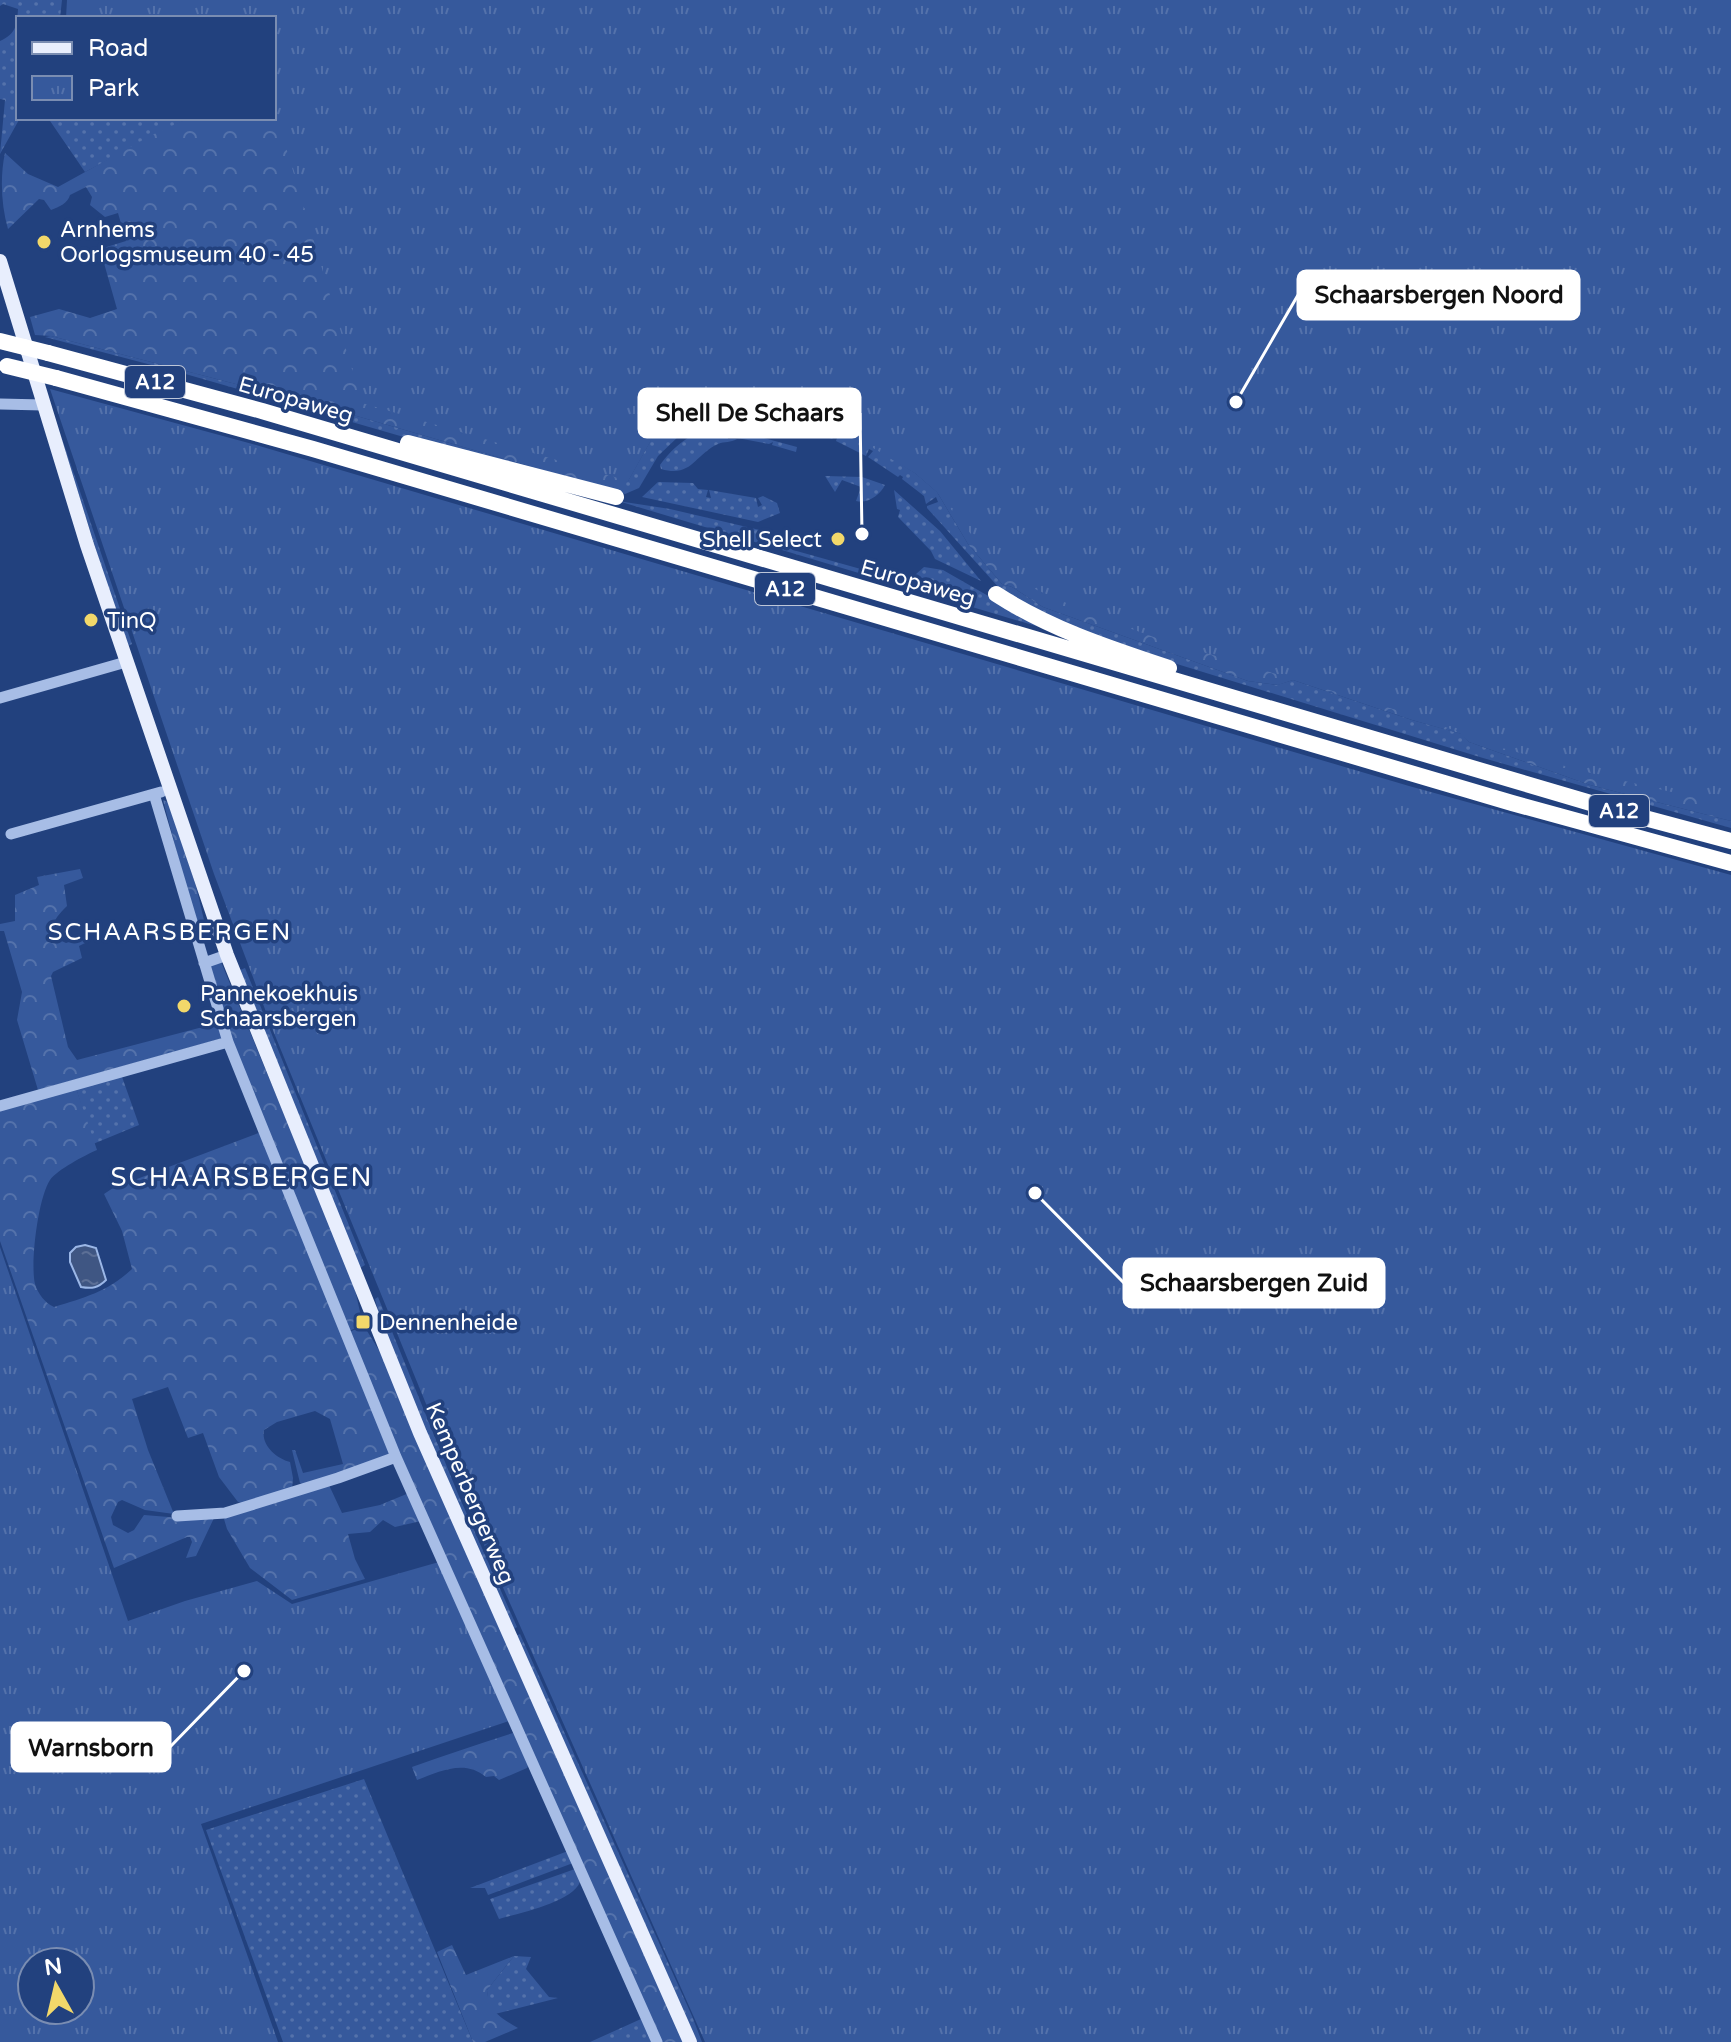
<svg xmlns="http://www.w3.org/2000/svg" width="1731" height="2042" viewBox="0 0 1731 2042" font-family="'Varela Round',sans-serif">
<defs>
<pattern id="grass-dots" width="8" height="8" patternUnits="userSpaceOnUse" patternTransform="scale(2)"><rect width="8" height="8" fill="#36599c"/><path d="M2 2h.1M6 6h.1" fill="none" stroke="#5472ab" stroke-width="1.8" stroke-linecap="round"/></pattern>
<pattern id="forest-crowns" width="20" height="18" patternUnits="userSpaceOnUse" patternTransform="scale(2)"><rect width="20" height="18" fill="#36599c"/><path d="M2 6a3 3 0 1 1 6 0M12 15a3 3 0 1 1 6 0" fill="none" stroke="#5472ab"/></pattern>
<pattern id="park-tufts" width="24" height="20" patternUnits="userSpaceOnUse" patternTransform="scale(2)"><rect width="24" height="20" fill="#36599c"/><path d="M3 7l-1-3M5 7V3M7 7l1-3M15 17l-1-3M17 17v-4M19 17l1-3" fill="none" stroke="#5472ab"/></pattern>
<pattern id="water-ripples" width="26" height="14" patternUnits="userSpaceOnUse" patternTransform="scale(2)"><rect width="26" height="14" fill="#3f5683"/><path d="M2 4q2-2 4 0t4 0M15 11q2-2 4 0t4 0" fill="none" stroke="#5c6f96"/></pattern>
</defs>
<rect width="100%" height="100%" fill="#22417e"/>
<!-- grass -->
<path fill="url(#grass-dots)" d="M0,0H62L60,18H18L20,118L0,154L5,100L0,99V41C16,34 17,25 18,9L3,4L0,6Z
M48,118H145L147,121L155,118H189L85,172Z
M51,336L336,410L591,484L628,481L651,440L686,414L729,400L759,405L815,420L862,440L915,473L937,492L968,544L1002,584L1012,587L1043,607L1248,681L1277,685L1293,680L1412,720L1462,734L1469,742L1590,785L1731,821V828L1483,758L1086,636L1001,590L927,508V506L938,502L936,497L926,504L924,496L902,479L903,477L900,475L898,477L868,457L873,451L869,449L866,456L836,441L837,438L834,437L832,439L800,427L804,420L800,418L798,426L777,420V417L773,419L743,413L745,406L741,405V413C720,412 700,415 682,426L680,435L658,456L639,488L625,494L428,444L182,373L45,337Z
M58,427L132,644L126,647Z
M716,427L722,432L745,433L797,447L796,452L772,445L773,442L769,444L732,437V433H727L728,439H737C730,443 725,441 718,444C694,455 692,478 661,469L660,465C674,446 692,431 716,427Z
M825,476L862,477L885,485C880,495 868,504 856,501L861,487L842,480L835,492Z
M658,482L693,483L698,489L708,490L706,497L711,498L709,490L756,498L758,507L762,505L758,498L763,496L777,503L780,513L758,522L642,497Z
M894,490L940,531L981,581L935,559L931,551L898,517L900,510L897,509Z
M618,501L670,509L790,537L796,543L791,546L793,550L907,582L924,567L943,570L1046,629Z
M245,968L365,1265L360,1268L238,971Z
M121,1074L139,1125L93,1144L76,1088Z
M378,1297L458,1494L517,1627L512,1630L384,1333L375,1299Z
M520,1634L692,2016L702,2042H695L515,1636Z
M364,1779L473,2042H283L206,1830Z
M568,1851L573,1863L488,1895L485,1888H470Z
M575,1869L580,1882C572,1902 520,1913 499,1919L490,1899Z
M514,1956L531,1957L526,1969L549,1997L558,1998L495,2014L488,2002L487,1990Z
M641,2019L652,2042H590Z"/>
<!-- forest -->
<path fill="url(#forest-crowns)" d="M255,0L1731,606V821L1590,785L1469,742L1461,734L1412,720L1293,680L1278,685L1248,681L1043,607L1012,587L1002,584L968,544L937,492L915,473L842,430L789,412L729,400L686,414L651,440L628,481L613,488L591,484L336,410L51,336L35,335L30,317L59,309L90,318L117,309L100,249L126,241L118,213L105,217L90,205L92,197L86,187L70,195C68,203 59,207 51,210L44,200L39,199L8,229C1,205 0,176 5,153L28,174L58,187L152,135L189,118H274V18Z
M163,800L168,802L196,886L207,933L199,936Z
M80,869L83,878L64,885L67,906C57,916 50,923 55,938L66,943L87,936L89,941L79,946L82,958L53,972L51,976L68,1047L77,1060L218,1023L223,1038L38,1090L17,1020L22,992L4,931H0V924L15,921V895L39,885L37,877Z
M221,962L353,1281L363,1325L349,1331L232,1041L209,969L212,965Z
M76,1088L97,1150C85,1155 57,1170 50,1180C38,1198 30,1264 35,1284C38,1294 45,1303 54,1307C84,1298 109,1291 132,1269L122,1231L104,1194L113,1188L261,1132L390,1450L388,1458L305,1485L300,1483L292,1450H295L303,1473L343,1464L330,1419L315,1411L277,1422L264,1430C261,1445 276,1458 290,1462L293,1478L292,1489L242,1503L238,1502L219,1477L203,1433L188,1438L168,1387L132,1399L148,1450L174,1514L145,1510L122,1500L118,1502L111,1517L113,1525L128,1533L134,1530L144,1515L193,1519L214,1518L196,1556L186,1558L192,1542L190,1537H187L114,1568L0,1241V1109Z
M364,1326L383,1357L684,2042H660L399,1454L349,1332Z
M328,1483L342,1513L380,1505L409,1493L421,1521L395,1527L383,1520L370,1532L348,1534L355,1559L365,1579L292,1600L250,1568L227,1529L224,1519L228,1515Z
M513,1733L529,1764L527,1768L499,1780L494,1776L486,1777C465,1759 440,1771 417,1780L412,1767C445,1755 479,1744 513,1733Z
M452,1945L466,1975L514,1956L487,1990C489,2012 500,2017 518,2028L485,2042H473L437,1952Z"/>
<!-- park -->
<path fill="url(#park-tufts)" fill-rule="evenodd" d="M67,0H1731V806L1582,771L1499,747L1413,715L1159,639L1091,614L1026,585L1000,570L937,492L915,473L843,430L789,411L729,400L686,414L651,440L628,481L362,403L274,107V18H66Z
M50,389L256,445L1409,786L1731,875V2042H705L481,1538L274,1033L214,874Z
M0,1247L128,1621L185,1601L257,1581L292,1604L439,1562L509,1721L201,1824L278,2042H0ZM32,1962H80V2010H32Z"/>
<!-- water -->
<path fill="url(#water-ripples)" stroke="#9bb7e7" stroke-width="2" d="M85,1245L96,1248L106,1280C98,1288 92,1289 81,1287L70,1262V1253L76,1247Z"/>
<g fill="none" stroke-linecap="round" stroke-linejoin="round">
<!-- minor -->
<path stroke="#a7bde6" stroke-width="11" d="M0,404L43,405
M0,698L126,662
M154,794L228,1042L263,1129L396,1457L657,2042
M11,834L161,792
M204,963L227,955
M0,1106L228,1042
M177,1516L225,1513L338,1478L396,1457"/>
<!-- major -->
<path stroke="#e8eefd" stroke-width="14" d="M0,261L87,545L227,955L420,1433L690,2042"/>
<!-- highway -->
<path stroke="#fff" stroke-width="16" d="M0,341L24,347
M48,353L262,411L1611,809L1731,841
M56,378L313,449L1512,803L1731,863
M408,443L616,497
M996,594C1050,629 1109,648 1169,668"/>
<!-- highway-bridge -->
<path stroke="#fff" stroke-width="16" d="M24,347L48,353
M7,366L56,378"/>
</g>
<!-- markers -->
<g fill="#f2d86a" stroke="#22417e" stroke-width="3">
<circle cx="44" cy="242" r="8"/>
<circle cx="838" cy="539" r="8"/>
<circle cx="91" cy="620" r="8"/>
<circle cx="184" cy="1006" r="8"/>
<rect x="355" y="1314" width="16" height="16" rx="4"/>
</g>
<g text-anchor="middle" stroke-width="7" stroke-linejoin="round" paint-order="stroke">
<!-- shield labels -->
<g fill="#22417e" stroke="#bdc6d8" stroke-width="2">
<rect x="125" y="366" width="60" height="32" rx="6"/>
<rect x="755" y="573" width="60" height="32" rx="6"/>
<rect x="1589" y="795" width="60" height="32" rx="6"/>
</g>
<g font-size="20" font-weight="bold" fill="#fff">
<text x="155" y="389">A12</text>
<text x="785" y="596">A12</text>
<text x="1619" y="818">A12</text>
</g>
<!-- poi labels -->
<g font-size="22" fill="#fff" stroke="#22417e" text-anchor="start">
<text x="60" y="237">Arnhems<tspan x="60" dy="25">Oorlogsmuseum 40 - 45</tspan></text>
<text x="822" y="547" text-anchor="end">Shell Select</text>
<text x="107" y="628">TinQ</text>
<text x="200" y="1001">Pannekoekhuis<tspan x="200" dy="25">Schaarsbergen</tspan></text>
<text x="379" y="1330">Dennenheide</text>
</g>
<!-- street labels -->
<g font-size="22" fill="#fff" stroke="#22417e">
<text transform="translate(296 399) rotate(16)" y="8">Europaweg</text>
<text transform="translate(918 582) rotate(16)" y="8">Europaweg</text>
<text transform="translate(471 1493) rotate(67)" y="8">Kemperbergerweg</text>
</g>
<!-- neighbourhood labels -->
<g font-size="24" letter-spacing="2" fill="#fff" stroke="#22417e">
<text x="170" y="940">SCHAARSBERGEN</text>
</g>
<!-- quarter labels -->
<g font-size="26" letter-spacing="2" fill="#fff" stroke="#22417e">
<text x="242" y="1186">SCHAARSBERGEN</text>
</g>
</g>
<!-- callouts -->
<path fill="none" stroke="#fff" stroke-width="3" d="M1236 402L1298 295M862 534L860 413M1035 1193L1124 1283M244 1671L170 1747"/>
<g fill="#fff" stroke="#22417e" stroke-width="3">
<circle cx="1236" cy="402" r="8"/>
<circle cx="862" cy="534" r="8"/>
<circle cx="1035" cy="1193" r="8"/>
<circle cx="244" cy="1671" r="8"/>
</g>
<g fill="#fff" stroke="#fff" stroke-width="3">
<rect x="1298" y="271" width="281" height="48" rx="8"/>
<rect x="639" y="389" width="221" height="48" rx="8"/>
<rect x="1124" y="1259" width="260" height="48" rx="8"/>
<rect x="12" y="1723" width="158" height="48" rx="8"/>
</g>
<g font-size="24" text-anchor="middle" font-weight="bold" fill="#111">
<text x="1439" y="303">Schaarsbergen Noord</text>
<text x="750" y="421">Shell De Schaars</text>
<text x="1254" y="1291">Schaarsbergen Zuid</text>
<text x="91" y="1756">Warnsborn</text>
</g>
<!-- legend -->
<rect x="16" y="16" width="260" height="104" fill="#22417e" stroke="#7a8db2" stroke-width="2"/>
<rect x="32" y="42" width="40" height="12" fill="#e8eefd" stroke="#7a8db2" stroke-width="2"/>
<text x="88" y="56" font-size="24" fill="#ffffff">Road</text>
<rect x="32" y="76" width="40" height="24" fill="url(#park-tufts)" stroke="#7a8db2" stroke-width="2"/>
<text x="88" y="96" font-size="24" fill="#ffffff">Park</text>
<!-- north arrow -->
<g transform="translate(56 1986) rotate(352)"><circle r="38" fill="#22417e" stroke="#7a8db2" stroke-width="2"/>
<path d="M0-6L14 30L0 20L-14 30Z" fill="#f2d86a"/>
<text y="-12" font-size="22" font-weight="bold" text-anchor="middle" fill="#ffffff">N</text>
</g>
</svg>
